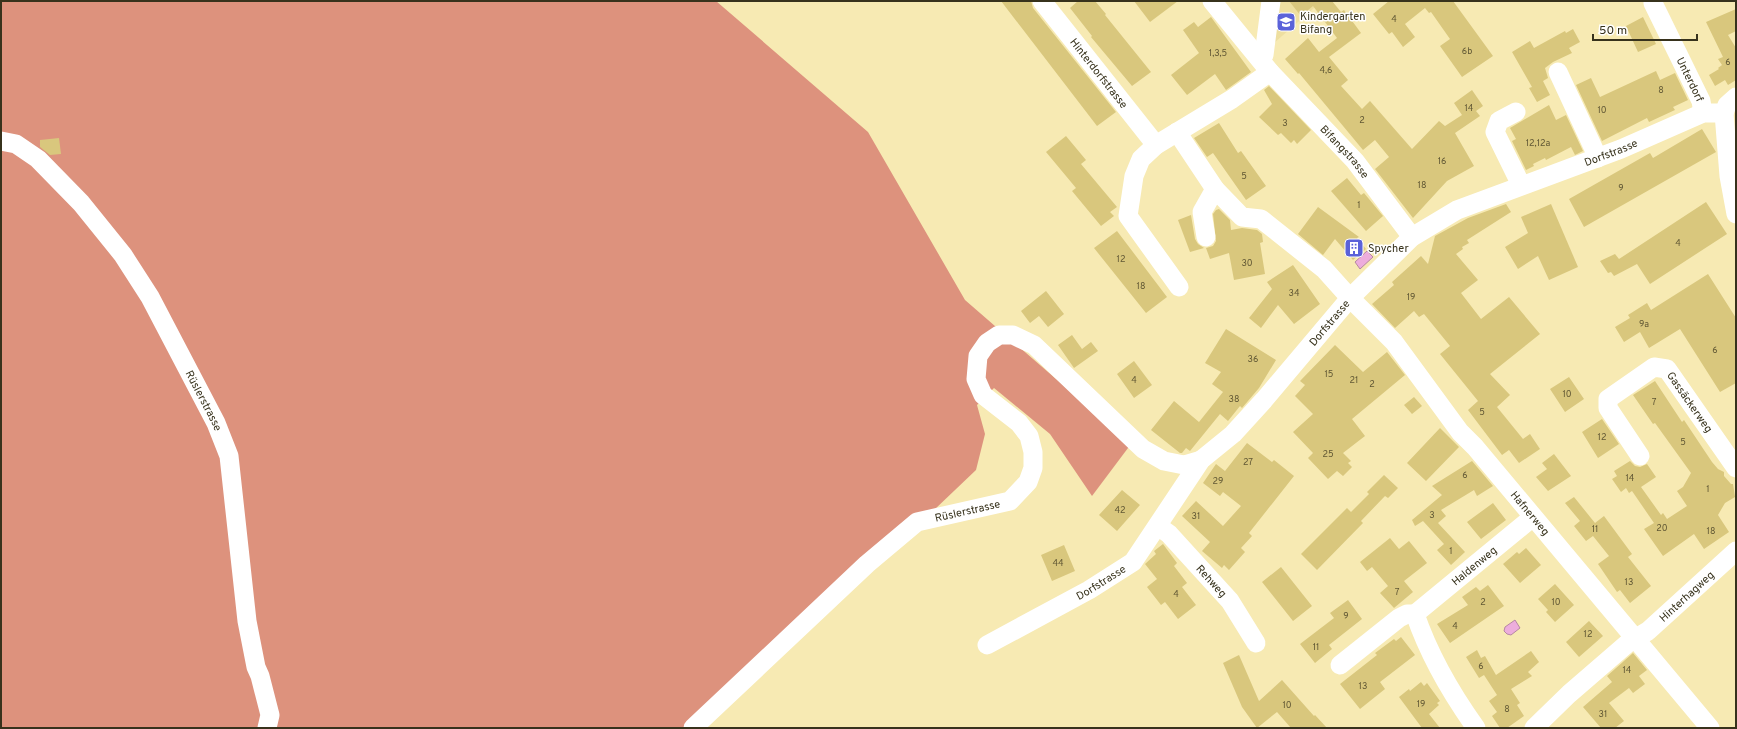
<svg xmlns="http://www.w3.org/2000/svg" width="1737" height="729" viewBox="0 0 1737 729" font-family="Overpass,sans-serif">
<rect width="100%" height="100%" fill="#f7eab3"/>
<!-- built -->
<path fill="#eedfa0" d="M1275,1H1322L1274,43Z"/>
<!-- forest -->
<path fill="#dd927d" d="M1,1H716L868,132L965,300L1131,444L1092,496L1050,434L994,388L977,405L985,434L976,470L870,571L693,728H1Z"/>
<!-- water -->
<path fill="#edaddc" stroke="#b688a2" d="M1367,251L1373,257L1360,269L1355,262Z
M1515,620L1520,628L1511,635L1507,634L1504,631L1505,627Z"/>
<!-- building -->
<path fill="#d9c77d" d="M1001,1H1031L1033,8L1116,112L1097,126Z
M1078,1H1095L1106,14L1105,15L1151,72L1132,86L1091,37L1092,36L1070,8Z
M1134,1H1178L1150,22Z
M1289,1H1332L1341,12L1344,10L1361,33L1329,57L1348,80L1341,86L1362,109L1370,101L1412,149L1439,121L1445,126L1462,115L1454,103L1472,90L1483,106L1476,111L1480,116L1455,133L1474,166L1447,181L1413,218L1375,169L1389,157L1375,140L1363,150L1299,73L1298,74L1285,59L1308,38L1319,52L1337,38L1313,6L1301,16Z
M1389,1H1453L1493,56L1462,77L1440,46L1450,39L1431,12L1429,13L1425,8L1405,24L1415,37L1403,47L1392,32L1389,34L1373,14Z
M1736,9V31L1728,35L1736,48V80L1728,85L1725,80L1715,86L1709,75L1719,69L1718,68L1722,65L1718,59L1723,57L1706,22Z
M1211,17L1251,72L1226,90L1215,74L1187,95L1171,75L1199,53L1183,30L1194,22L1198,27Z
M1643,17L1656,44L1638,52L1626,26Z
M1573,29L1580,42L1569,48L1572,53L1553,62L1545,68L1548,78L1543,81L1550,95L1537,102L1529,88L1532,87L1512,52L1530,41L1534,48L1565,31L1566,33Z
M1656,71L1660,80L1675,73L1688,100L1673,107L1675,110L1649,122L1647,118L1602,141L1576,85L1591,78L1600,97Z
M1269,86L1311,130L1297,144L1294,140L1291,143L1281,133L1278,135L1259,117L1272,104L1264,90Z
M1549,105L1556,120L1566,115L1583,151L1575,155L1571,147L1546,160L1545,158L1533,164L1534,166L1526,170L1512,141L1516,139L1510,128Z
M1219,123L1238,153L1241,151L1266,186L1246,200L1213,153L1207,157L1194,138Z
M1702,129L1716,152L1584,227L1569,199L1650,153L1653,158Z
M1066,136L1086,160L1081,164L1117,207L1110,212L1114,216L1101,226L1072,191L1076,188L1046,152Z
M59,138L61,154L50,155L40,147V140Z
M1347,178L1361,195L1364,193L1383,216L1366,231L1331,191Z
M1706,202L1727,234L1650,284L1637,264L1614,276L1611,272L1608,273L1600,261L1615,254L1619,259Z
M1506,204L1511,212L1467,240L1469,243L1462,247L1463,249L1456,254L1478,280L1461,293L1481,319L1509,297L1540,334L1490,374L1510,395L1497,407L1523,439L1530,434L1540,449L1519,463L1509,450L1502,455L1468,410L1478,401L1440,354L1450,346L1424,314L1419,317L1414,311L1395,328L1372,304L1394,285L1392,282L1421,256L1428,264L1435,236L1468,218Z
M1551,204L1578,267L1549,280L1538,256L1518,269L1505,247L1528,233L1521,217Z
M1318,207L1359,237L1357,238L1366,249L1353,260L1335,239L1323,255L1298,234Z
M1219,209L1230,220L1231,230L1242,228L1257,230L1262,234L1263,242L1260,243L1265,274L1234,280L1229,253L1210,259L1206,248L1213,246L1216,241L1213,214L1216,210Z
M1191,215L1195,239L1198,244L1204,248L1190,252L1178,220Z
M1117,231L1167,297L1146,313L1094,248Z
M1293,265L1320,304L1294,324L1278,305L1261,328L1249,318L1272,289L1267,282Z
M1708,274L1736,318V383L1720,392L1680,329L1649,348L1640,332L1624,342L1615,327L1630,318L1628,315L1647,303L1651,310Z
M1046,291L1064,314L1048,327L1039,316L1030,323L1021,311Z
M1226,329L1276,360L1259,388L1242,408L1240,406L1228,421L1220,414L1190,451L1186,448L1182,453H1180L1151,430L1174,401L1199,422L1223,392L1212,384L1221,372L1205,363Z
M1072,335L1082,349L1091,342L1098,351L1074,368L1058,345Z
M1335,345L1363,372L1387,352L1405,375L1352,419L1365,436L1343,453L1351,461L1348,463L1352,467L1343,476L1337,471L1328,479L1308,458L1313,453L1293,432L1313,414L1295,396L1305,385L1300,381Z
M1134,361L1152,385L1134,398L1117,374Z
M1569,377L1584,399L1565,412L1550,389Z
M1655,381L1682,422L1684,420L1712,462L1718,469L1724,472V476L1731,484H1733L1735,497L1725,503L1718,515L1729,532L1704,549L1694,534L1663,556L1644,529L1654,523L1632,491L1629,493L1626,488L1621,492L1612,479L1617,476L1614,471L1630,461L1635,466L1640,467L1647,464L1656,477L1641,487L1661,515L1663,513L1667,519L1687,506L1677,491L1683,487L1691,473L1655,423L1653,424L1633,395Z
M1414,397L1422,406L1412,414L1404,405Z
M1602,419L1619,444L1598,458L1582,432Z
M1440,428L1459,447L1426,481L1407,463Z
M1247,443L1272,462L1274,460L1294,476L1249,533L1252,536L1241,548L1245,552L1229,570L1224,565L1222,568L1202,551L1210,542L1182,516L1196,501L1223,526L1241,506L1223,492L1220,496L1203,483L1216,464L1225,471Z
M1554,454L1571,476L1548,491L1536,477L1547,469L1542,463Z
M1472,461L1493,486L1477,496L1474,490L1441,510L1446,516L1438,523L1465,552L1451,565L1437,550L1444,544L1423,521L1415,526L1412,520L1442,495L1432,486Z
M1384,475L1398,488L1388,498L1385,496L1361,521L1363,523L1317,570L1301,554L1347,508L1351,512L1369,494L1367,492Z
M1122,490L1140,505L1117,531L1099,515Z
M1574,497L1595,523L1604,516L1632,554L1628,557L1651,586L1630,603L1620,590L1617,592L1598,564L1609,556L1593,536L1586,541L1574,526L1580,521L1565,503Z
M1493,503L1506,520L1481,539L1467,522Z
M1390,538L1399,549L1409,541L1427,563L1404,581L1413,592L1394,608L1380,593L1388,586L1372,567L1367,571L1360,562Z
M1163,544L1177,563L1174,566L1187,583L1182,587L1196,605L1178,619L1165,602L1161,605L1147,587L1157,579L1145,564L1156,554L1154,551Z
M1064,545L1075,571L1052,581L1041,555Z
M1526,548L1541,565L1520,583L1503,564L1517,552L1519,554Z
M1281,567L1312,606L1293,621L1262,582Z
M1555,584L1574,605L1555,622L1546,612L1548,610L1538,599Z
M1488,585L1504,606L1450,643L1437,624L1468,605L1462,597L1476,587L1480,591Z
M1348,600L1362,619L1329,645L1332,649L1315,663L1300,644L1334,618L1330,613Z
M1589,621L1603,636L1579,657L1566,642Z
M1401,637L1415,655L1380,682L1385,689L1360,709L1340,684L1377,655L1375,653L1394,639L1396,641Z
M1477,650L1481,658L1485,656L1496,675L1531,651L1539,662L1528,672L1532,676L1511,689L1520,703L1517,705L1524,716L1507,728H1500L1492,716L1497,712L1489,701L1497,695L1484,675L1479,678L1466,657Z
M1633,653L1647,670L1639,676L1645,684L1633,693L1629,688L1609,703L1624,721L1615,728H1601L1583,707L1612,682L1607,676Z
M1239,655L1259,701L1282,680L1314,716L1315,715L1327,728H1291L1277,712L1257,728L1242,707L1223,663Z
M1421,682L1424,686L1427,683L1440,701L1437,703L1439,705L1429,714L1440,728H1422L1399,697L1409,689L1410,691Z"/>
<g fill="none" stroke-linecap="round" stroke-linejoin="round">
<!-- minor -->
<g stroke="#fff" stroke-width="19">
<path id="s1" d="M1042,1L1156,145"/>
<path id="s2" d="M1212,1L1270,72L1355,161L1412,237"/>
<path id="s3" d="M1653,3L1701,101L1703,113"/>
<path d="M1260,59L1264,55L1271,1"/>
<path d="M1558,72L1598,158"/>
<path d="M1516,112L1499,121L1495,132L1521,185"/>
<path d="M1724,113L1729,176L1736,214"/>
<path id="s4" d="M1177,132L1215,189L1242,217L1261,219L1324,269L1350,298L1394,342L1460,432L1475,447L1710,728"/>
<path id="s5" d="M1,141L16,144L38,159L81,203L123,255L150,297L216,423L229,456L247,621L256,667L260,676L270,715L267,728"/>
<path d="M1206,237L1202,212L1215,189"/>
<path d="M1179,287L1128,216L1134,176L1141,159L1156,145L1232,99L1270,72"/>
<path id="s6" d="M1640,456L1608,408V399L1654,367L1667,369L1736,468"/>
<path id="s7" d="M1158,526L1169,534L1230,601L1256,643"/>
<path id="s8" d="M987,645L1089,590L1133,562L1201,460L1233,434L1264,400L1350,298L1412,237L1457,210L1621,149L1703,113H1724L1727,105L1736,97"/>
<path d="M1340,665L1399,618L1407,614H1415"/>
<path id="s9" d="M693,728L867,564L917,522L1010,501L1028,482L1033,468V452L1029,436L1019,423L983,395L976,379L978,356L987,343L999,335H1013L1034,345L1143,449L1164,461L1184,465L1201,460"/>
<path id="s10" d="M1476,728C1451,693 1429,655 1415,614L1533,517"/>
<path id="s11" d="M1534,728L1569,694L1628,643L1648,631L1736,551"/>
</g>
</g>
<!-- icons -->
<defs>
<g id="school-square" transform="scale(1)"><rect x="-9" y="-9" width="18" height="18" rx="4" fill="#5b62d9" stroke="#fff"/><path d="M0-5L7-2L0 1L-7-2ZM-4 1L0 2.5L4 1V4Q0 6-4 4Z" fill="#fff"/></g>
<g id="building-square" transform="scale(1)"><rect x="-9" y="-9" width="18" height="18" rx="4" fill="#5b62d9" stroke="#fff"/><path d="M-4-6H4V6H1V3H-1V6H-4ZM-2.5-4.3h1.7v1.8h-1.7ZM.8-4.3h1.7v1.8H.8ZM-2.5-1h1.7V.8h-1.7ZM.8-1h1.7V.8H.8Z" fill="#fff"/></g>
</defs>
<g fill-rule="evenodd">
<use href="#school-square" x="1286" y="22"/>
<use href="#building-square" x="1354" y="248"/>
</g>
<g text-anchor="middle" stroke-width="3" stroke-linejoin="round" paint-order="stroke">
<!-- number labels -->
<g font-size="9" fill="#605734">
<text x="1394" y="22">4</text>
<text x="1467" y="54">6b</text>
<text x="1218" y="56">1,3,5</text>
<text x="1728" y="65">6</text>
<text x="1326" y="73">4,6</text>
<text x="1661" y="93">8</text>
<text x="1469" y="111">14</text>
<text x="1602" y="113">10</text>
<text x="1362" y="123">2</text>
<text x="1285" y="126">3</text>
<text x="1538" y="146">12,12a</text>
<text x="1442" y="164">16</text>
<text x="1244" y="179">5</text>
<text x="1422" y="188">18</text>
<text x="1621" y="191">9</text>
<text x="1359" y="208">1</text>
<text x="1678" y="246">4</text>
<text x="1121" y="262">12</text>
<text x="1247" y="266">30</text>
<text x="1141" y="289">18</text>
<text x="1294" y="296">34</text>
<text x="1411" y="300">19</text>
<text x="1644" y="327">9a</text>
<text x="1715" y="353">6</text>
<text x="1253" y="362">36</text>
<text x="1329" y="377">15</text>
<text x="1134" y="383">4</text>
<text x="1354" y="383">21</text>
<text x="1372" y="387">2</text>
<text x="1567" y="397">10</text>
<text x="1234" y="402">38</text>
<text x="1654" y="405">7</text>
<text x="1482" y="415">5</text>
<text x="1602" y="440">12</text>
<text x="1683" y="445">5</text>
<text x="1328" y="457">25</text>
<text x="1248" y="465">27</text>
<text x="1465" y="478">6</text>
<text x="1630" y="481">14</text>
<text x="1218" y="484">29</text>
<text x="1708" y="492">1</text>
<text x="1120" y="513">42</text>
<text x="1432" y="518">3</text>
<text x="1196" y="519">31</text>
<text x="1662" y="531">20</text>
<text x="1595" y="532">11</text>
<text x="1711" y="534">18</text>
<text x="1451" y="554">1</text>
<text x="1058" y="566">44</text>
<text x="1629" y="585">13</text>
<text x="1397" y="595">7</text>
<text x="1176" y="597">4</text>
<text x="1483" y="605">2</text>
<text x="1556" y="605">10</text>
<text x="1346" y="619">9</text>
<text x="1455" y="629">4</text>
<text x="1588" y="637">12</text>
<text x="1316" y="650">11</text>
<text x="1481" y="669">6</text>
<text x="1627" y="673">14</text>
<text x="1363" y="689">13</text>
<text x="1421" y="707">19</text>
<text x="1287" y="708">10</text>
<text x="1507" y="712">8</text>
<text x="1603" y="717">31</text>
</g>
<!-- poi labels -->
<g font-size="11" fill="#37321c" stroke="#fff" text-anchor="start">
<text x="1300" y="20">Kindergarten<tspan x="1300" dy="13">Bifang</tspan></text>
<text x="1368" y="252">Spycher</text>
</g>
<!-- street labels -->
<g font-size="11" fill="#37321c" stroke="#fff">
<text dy="4" stroke="none"><textPath href="#s1" startOffset="92">Hinterdorfstrasse</textPath></text>
<text dy="4" stroke="none"><textPath href="#s3" startOffset="85">Unterdorf</textPath></text>
<text dy="4" stroke="none"><textPath href="#s2" startOffset="201">Bifangstrasse</textPath></text>
<text dy="4" stroke="none"><textPath href="#s8" startOffset="815">Dorfstrasse</textPath></text>
<text dy="4" stroke="none"><textPath href="#s8" startOffset="479">Dorfstrasse</textPath></text>
<text dy="4" stroke="none"><textPath href="#s5" startOffset="337">Rüslerstrasse</textPath></text>
<text dy="4" stroke="none"><textPath href="#s6" startOffset="176">Gassäckerweg</textPath></text>
<text dy="4" stroke="none"><textPath href="#s9" startOffset="356">Rüslerstrasse</textPath></text>
<text dy="4" stroke="none"><textPath href="#s4" startOffset="527">Hafnerweg</textPath></text>
<text dy="4" stroke="none"><textPath href="#s10" startOffset="206">Haldenweg</textPath></text>
<text dy="4" stroke="none"><textPath href="#s7" startOffset="77">Rehweg</textPath></text>
<text dy="4" stroke="none"><textPath href="#s8" startOffset="130">Dorfstrasse</textPath></text>
<text dy="4" stroke="none"><textPath href="#s11" startOffset="202">Hinterhagweg</textPath></text>
</g>
</g>
<!-- border -->
<rect width="1737" height="729" fill="none" stroke="#37321c" stroke-width="4"/>
<!-- scale -->
<path d="M1593 34v6h104v-6" fill="none" stroke="#37321c" stroke-width="2"/>
<text x="1599" y="34" font-size="12" fill="#37321c" stroke="#ffffff" stroke-width="3" paint-order="stroke">50 m</text>
</svg>
